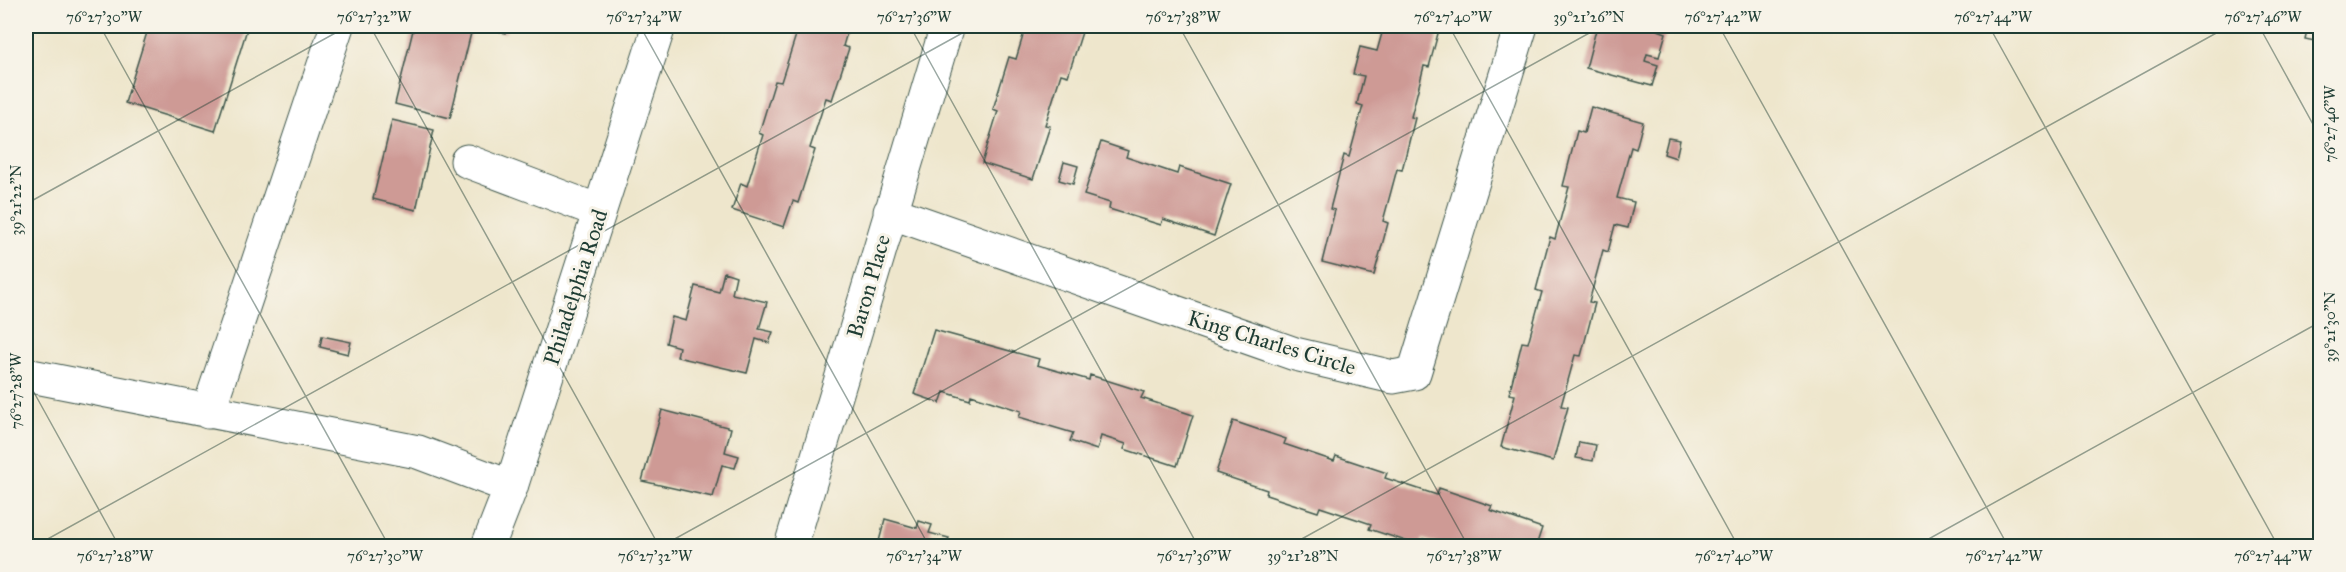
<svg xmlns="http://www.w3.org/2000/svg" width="2346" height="572" viewBox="0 0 2346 572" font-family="'IM FELL Great Primer',serif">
<rect width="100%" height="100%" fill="#f7f3e8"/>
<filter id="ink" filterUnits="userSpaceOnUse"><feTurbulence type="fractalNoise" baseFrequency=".0167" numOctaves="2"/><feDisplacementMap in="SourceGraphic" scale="12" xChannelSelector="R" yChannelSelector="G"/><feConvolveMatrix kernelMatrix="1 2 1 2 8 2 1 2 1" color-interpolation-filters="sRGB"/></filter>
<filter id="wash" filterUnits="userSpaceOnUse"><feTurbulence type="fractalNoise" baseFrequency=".008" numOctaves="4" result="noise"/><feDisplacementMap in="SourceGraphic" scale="24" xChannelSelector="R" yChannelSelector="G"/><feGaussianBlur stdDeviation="1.35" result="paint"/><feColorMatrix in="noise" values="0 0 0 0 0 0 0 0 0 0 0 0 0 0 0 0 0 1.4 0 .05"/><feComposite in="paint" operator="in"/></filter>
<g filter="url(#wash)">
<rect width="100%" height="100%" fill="#eee6cc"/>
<g id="blocks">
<!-- building -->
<path fill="#ce9a95" d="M149,26H248L215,131L125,103Z
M414,26H440L471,33L450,118L395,104Z
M482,26H508L505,33Z
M793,26H849L843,46L849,48L832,100L826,98L810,148L815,150L798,203L793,201L784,227L732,210L741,183L747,186L763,135L759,133L775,81L781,82L797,32L792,30Z
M1026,26H1084L1068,76L1061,74L1045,125L1050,126L1033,179L982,163L998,111L993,109L1009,57L1016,59Z
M1384,26H1440L1429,67L1424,66L1411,117L1415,118L1402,170L1397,169L1383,221L1388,223L1374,275L1322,262L1335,210L1330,209L1344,155L1349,157L1363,106L1357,104L1364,76L1353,74L1360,47L1377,51Z
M1597,26H1647L1666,33L1659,57L1647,54L1645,61L1658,65L1652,86L1586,68Z
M2308,26H2318L2320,46L2314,45L2315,41L2305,39Z
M1591,107L1643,122L1636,149L1631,147L1617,198L1634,202L1628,228L1615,225L1608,252L1603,250L1589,302L1595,303L1581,356L1575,355L1561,406L1568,407L1553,461L1501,447L1515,395L1509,394L1522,342L1528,343L1542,292L1536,290L1550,237L1555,239L1569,187L1563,186L1577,131L1584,133Z
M392,120L434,130L416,210L373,199Z
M1668,138L1680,140L1676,158L1664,154Z
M1101,142L1128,151L1126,157L1177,174L1179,167L1231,184L1214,236L1163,219L1161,225L1109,209L1110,203L1084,195Z
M1064,162L1078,166L1073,184L1059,180Z
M724,272L736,276L732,294L767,302L759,329L773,332L769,343L756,339L747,373L677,357L679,347L666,343L672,317L686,321L695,286L719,292Z
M934,330L1039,359L1037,365L1089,380L1090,375L1144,392L1141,398L1193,415L1177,466L1124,449L1126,444L1101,436L1097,450L1070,441L1073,433L1019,417L1021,411L971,395L970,400L944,392L940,403L914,394Z
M322,336L351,342L348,354L320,347Z
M662,410L731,428L725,452L739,456L735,468L722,465L713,497L642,481Z
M1233,421L1286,439L1284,444L1334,461L1336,456L1387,473L1385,478L1437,495L1439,488L1492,506L1490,510L1542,528L1536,546H1444L1423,539L1421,546L1369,529L1371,524L1320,507L1318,512L1266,495L1267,490L1216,473Z
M1579,442L1596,445L1593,461L1576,458Z
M885,519L917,528L919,521L932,525L929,533L949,538L946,546H871L872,543L878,545Z"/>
</g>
</g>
<g filter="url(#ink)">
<use href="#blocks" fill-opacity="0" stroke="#3e564b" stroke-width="1.5"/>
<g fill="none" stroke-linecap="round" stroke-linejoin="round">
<!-- minor casing -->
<g stroke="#3e564b" stroke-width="35">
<path id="minor" d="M467,161L599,211
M890,212L1295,354L1393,377L1414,373L1521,26
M26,375L418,452L511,487
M208,412L337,26
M791,546L947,26"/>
</g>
<!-- major casing -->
<g stroke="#3e564b" stroke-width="35">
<path id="major" d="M488,546L511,487L659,26"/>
</g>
<!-- minor -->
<use href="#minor" stroke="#fff" stroke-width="33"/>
<!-- major -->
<use href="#major" stroke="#fff" stroke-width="33"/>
</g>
</g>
<!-- ticks -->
<path fill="none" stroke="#1f3d34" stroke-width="1.5" stroke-opacity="0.45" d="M100,26L389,546M370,26L659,546M640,26L929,546M910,26L1198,546M1179,26L1468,546M1449,26L1738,546M1719,26L2008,546M1989,26L2278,546M2259,26L2320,137M26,204L348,26M26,378L119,546M35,546L975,26M662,546L1602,26M1289,546L2229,26M1916,546L2320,322"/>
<g text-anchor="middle" stroke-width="6" stroke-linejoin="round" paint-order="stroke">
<!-- street labels -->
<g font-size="22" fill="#1f3d34" stroke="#f7f3e8">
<text transform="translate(868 286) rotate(-74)" y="8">Baron Place</text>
<text transform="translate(575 287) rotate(-72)" y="8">Philadelphia Road</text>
<text transform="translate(1272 342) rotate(17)" y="8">King Charles Circle</text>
</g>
</g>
<!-- margin -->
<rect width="2346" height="572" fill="none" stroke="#f7f3e8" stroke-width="66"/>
<rect x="33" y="33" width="2280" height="506" fill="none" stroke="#1f3d34" stroke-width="2"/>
<g font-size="15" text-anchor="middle" fill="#1f3d34">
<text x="104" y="22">76°27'30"W</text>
<text x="374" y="22">76°27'32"W</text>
<text x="644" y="22">76°27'34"W</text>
<text x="914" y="22">76°27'36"W</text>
<text x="1183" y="22">76°27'38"W</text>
<text x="1453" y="22">76°27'40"W</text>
<text x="1589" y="22">39°21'26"N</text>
<text x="1723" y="22">76°27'42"W</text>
<text x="1993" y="22">76°27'44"W</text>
<text x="2263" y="22">76°27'46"W</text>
<text transform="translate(2330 124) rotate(-90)" y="5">76°27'46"W</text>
<text transform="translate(16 200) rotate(-90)" y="5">39°21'22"N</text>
<text transform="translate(2330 327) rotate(-90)" y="5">39°21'30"N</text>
<text transform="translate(16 391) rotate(-90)" y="5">76°27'28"W</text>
<text x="115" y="561">76°27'28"W</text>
<text x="385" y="561">76°27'30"W</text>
<text x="655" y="561">76°27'32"W</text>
<text x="924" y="561">76°27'34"W</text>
<text x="1194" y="561">76°27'36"W</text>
<text x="1303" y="561">39°21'28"N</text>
<text x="1464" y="561">76°27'38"W</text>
<text x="1734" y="561">76°27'40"W</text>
<text x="2004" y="561">76°27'42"W</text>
<text x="2273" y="561">76°27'44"W</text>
</g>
</svg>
